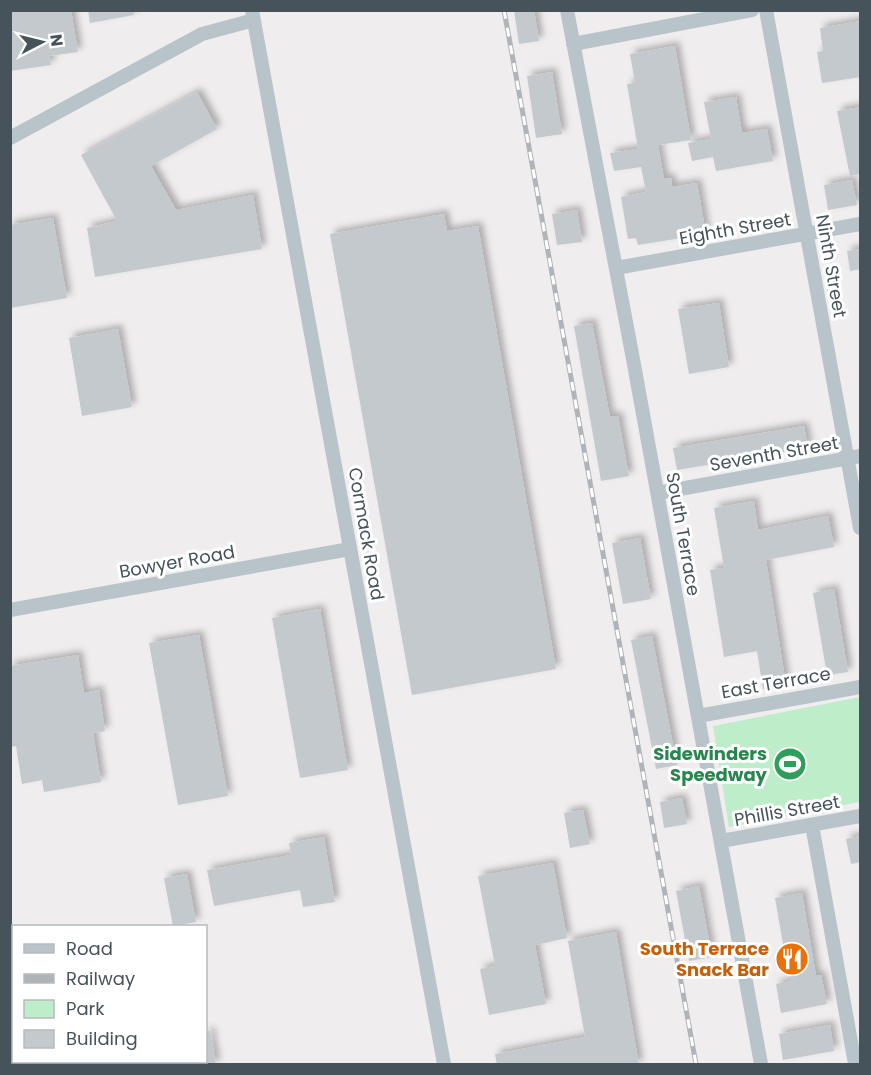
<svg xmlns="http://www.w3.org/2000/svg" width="871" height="1075" viewBox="0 0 871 1075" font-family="Poppins,sans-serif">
<defs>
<filter id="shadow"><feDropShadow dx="4.5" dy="-4.5" stdDeviation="3" flood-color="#0004"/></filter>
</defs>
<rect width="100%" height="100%" fill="#f0edee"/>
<!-- green -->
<path fill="#bdedc9" d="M860,697V802L729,827L713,726Z"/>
<!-- building -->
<path fill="#c4c9cd" filter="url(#shadow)" d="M10,10H71L78,52L49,56L51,65L10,71Z
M88,10H133L134,15L90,23Z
M514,10H534L539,41L519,44Z
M861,21V77L822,83L817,52L823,51L820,28Z
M675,46L691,140L658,145L664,179L671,178L672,187L697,183L706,234L638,245L636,238L628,239L621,197L646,192L641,167L614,171L610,153L638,149L627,84L635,83L630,54Z
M552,72L562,134L536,138L527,76Z
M197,92L217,129L151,166L176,210L253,195L262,249L95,277L87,228L117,221L81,155Z
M736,97L742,133L767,129L773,161L716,171L713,157L692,161L688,143L711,139L704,102Z
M861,107V174L850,176L837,111Z
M852,180L857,205L828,210L824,185Z
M577,210L582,242L557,245L552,214Z
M444,214L447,231L478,226L556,669L412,695L330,234Z
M53,218L67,298L10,308V225Z
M861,249V269L850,271L847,251Z
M719,303L729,367L689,374L678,309Z
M592,323L610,417L618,416L629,476L601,481L574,326Z
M118,329L132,407L82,416L69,338Z
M804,426L808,448L677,470L673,448Z
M754,501L758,530L828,516L834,547L766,560L786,685L763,689L757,651L724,657L710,570L724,568L714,508Z
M640,538L651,599L623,604L612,543Z
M834,589L848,672L827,675L813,593Z
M320,609L348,770L300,778L272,618Z
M199,635L228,796L178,805L149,643Z
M652,636L677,765L656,769L631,640Z
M78,655L84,693L99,690L105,731L93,733L101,782L44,792L42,780L22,784L16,746L10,747V666Z
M682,798L687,824L664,828L660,802Z
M583,810L590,844L570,848L564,813Z
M861,836V862L851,864L846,839Z
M324,837L335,902L303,907L300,890L214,906L207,870L291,855L289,843Z
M553,863L567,938L535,945L546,1004L489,1015L480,969L495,966L478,876Z
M187,874L196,922L173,926L164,878Z
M699,886L712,957L689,961L676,891Z
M802,893L816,976L821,975L827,1004L781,1013L776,984L791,981L786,961L775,898Z
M616,932L639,1065H497L495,1054L585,1037L568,941Z
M830,1025L834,1051L783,1060L779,1034Z
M206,1031H210L216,1065H206Z"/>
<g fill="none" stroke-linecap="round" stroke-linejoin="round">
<!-- minor -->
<path stroke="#b9c4ca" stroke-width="14" d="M252,10L444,1064
M567,10L633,359L761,1064
M766,10L860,528
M573,44L752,10
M10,138L202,34L254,20
M616,268L860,224
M658,493L860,456
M10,610L350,549
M698,716L860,687
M812,825L855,1064
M721,841L860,816"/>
<!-- rail casing -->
<g stroke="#b0b4b8" stroke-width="5">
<path id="rail" d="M504,10L696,1064"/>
</g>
<!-- rail -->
<use href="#rail" stroke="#fff" stroke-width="3" stroke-dasharray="9" stroke-linecap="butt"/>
</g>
<!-- icons -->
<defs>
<g id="stadium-disc" transform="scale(1.725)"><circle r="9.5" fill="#2e9e5b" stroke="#fff"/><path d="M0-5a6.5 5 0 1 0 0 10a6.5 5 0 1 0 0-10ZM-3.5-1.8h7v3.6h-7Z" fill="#fff"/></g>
<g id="restaurant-disc" transform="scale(1.725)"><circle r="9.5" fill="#e8710a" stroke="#fff"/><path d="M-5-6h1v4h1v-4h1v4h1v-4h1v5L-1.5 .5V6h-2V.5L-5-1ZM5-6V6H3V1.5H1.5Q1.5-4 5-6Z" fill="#fff"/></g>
</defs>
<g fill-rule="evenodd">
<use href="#stadium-disc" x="790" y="764"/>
<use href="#restaurant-disc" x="792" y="959"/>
</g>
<g text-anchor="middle" stroke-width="6" stroke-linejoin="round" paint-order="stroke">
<!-- street labels -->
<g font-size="18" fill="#46535a" stroke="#fff">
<text transform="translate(735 229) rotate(-10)" y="6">Eighth Street</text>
<text transform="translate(831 266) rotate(80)" y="6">Ninth Street</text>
<text transform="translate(774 454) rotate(-10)" y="6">Seventh Street</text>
<text transform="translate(366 534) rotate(80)" y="6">Cormack Road</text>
<text transform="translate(683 534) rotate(80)" y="6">South Terrace</text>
<text transform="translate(177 562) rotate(-10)" y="6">Bowyer Road</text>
<text transform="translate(776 683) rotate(-10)" y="6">East Terrace</text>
<text transform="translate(787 811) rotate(-10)" y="6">Phillis Street</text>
</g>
<!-- leisure labels -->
<g font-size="18" font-weight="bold" fill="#27864d" stroke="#fff" text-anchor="end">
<text x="767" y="760">Sidewinders<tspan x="767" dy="21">Speedway</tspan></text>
</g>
<!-- food labels -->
<g font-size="18" font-weight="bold" fill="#c56008" stroke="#fff" text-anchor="end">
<text x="769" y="955">South Terrace<tspan x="769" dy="21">Snack Bar</tspan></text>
</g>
</g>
<!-- border -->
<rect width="871" height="1075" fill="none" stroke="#46535a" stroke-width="24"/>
<!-- legend -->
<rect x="12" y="925" width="195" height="138" fill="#ffffff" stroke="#b5babd" stroke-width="1.5"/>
<rect x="24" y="944" width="30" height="9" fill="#b9c4ca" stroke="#b5babd" stroke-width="1.5"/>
<text x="66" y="955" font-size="18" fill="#46535a">Road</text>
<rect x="24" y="974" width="30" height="9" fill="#b0b4b8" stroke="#b5babd" stroke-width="1.5"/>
<text x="66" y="985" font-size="18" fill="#46535a">Railway</text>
<rect x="24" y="1000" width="30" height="18" fill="#bdedc9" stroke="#b5babd" stroke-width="1.5"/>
<text x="66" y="1015" font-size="18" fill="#46535a">Park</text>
<rect x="24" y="1030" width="30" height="18" fill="#c4c9cd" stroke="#b5babd" stroke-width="1.5"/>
<text x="66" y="1045" font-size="18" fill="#46535a">Building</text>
<!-- north arrow -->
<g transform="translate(42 42) rotate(83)" stroke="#ffffff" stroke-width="4.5" paint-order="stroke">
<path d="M0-4.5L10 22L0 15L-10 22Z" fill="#46535a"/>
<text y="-9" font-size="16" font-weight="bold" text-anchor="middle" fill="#46535a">N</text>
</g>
</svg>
